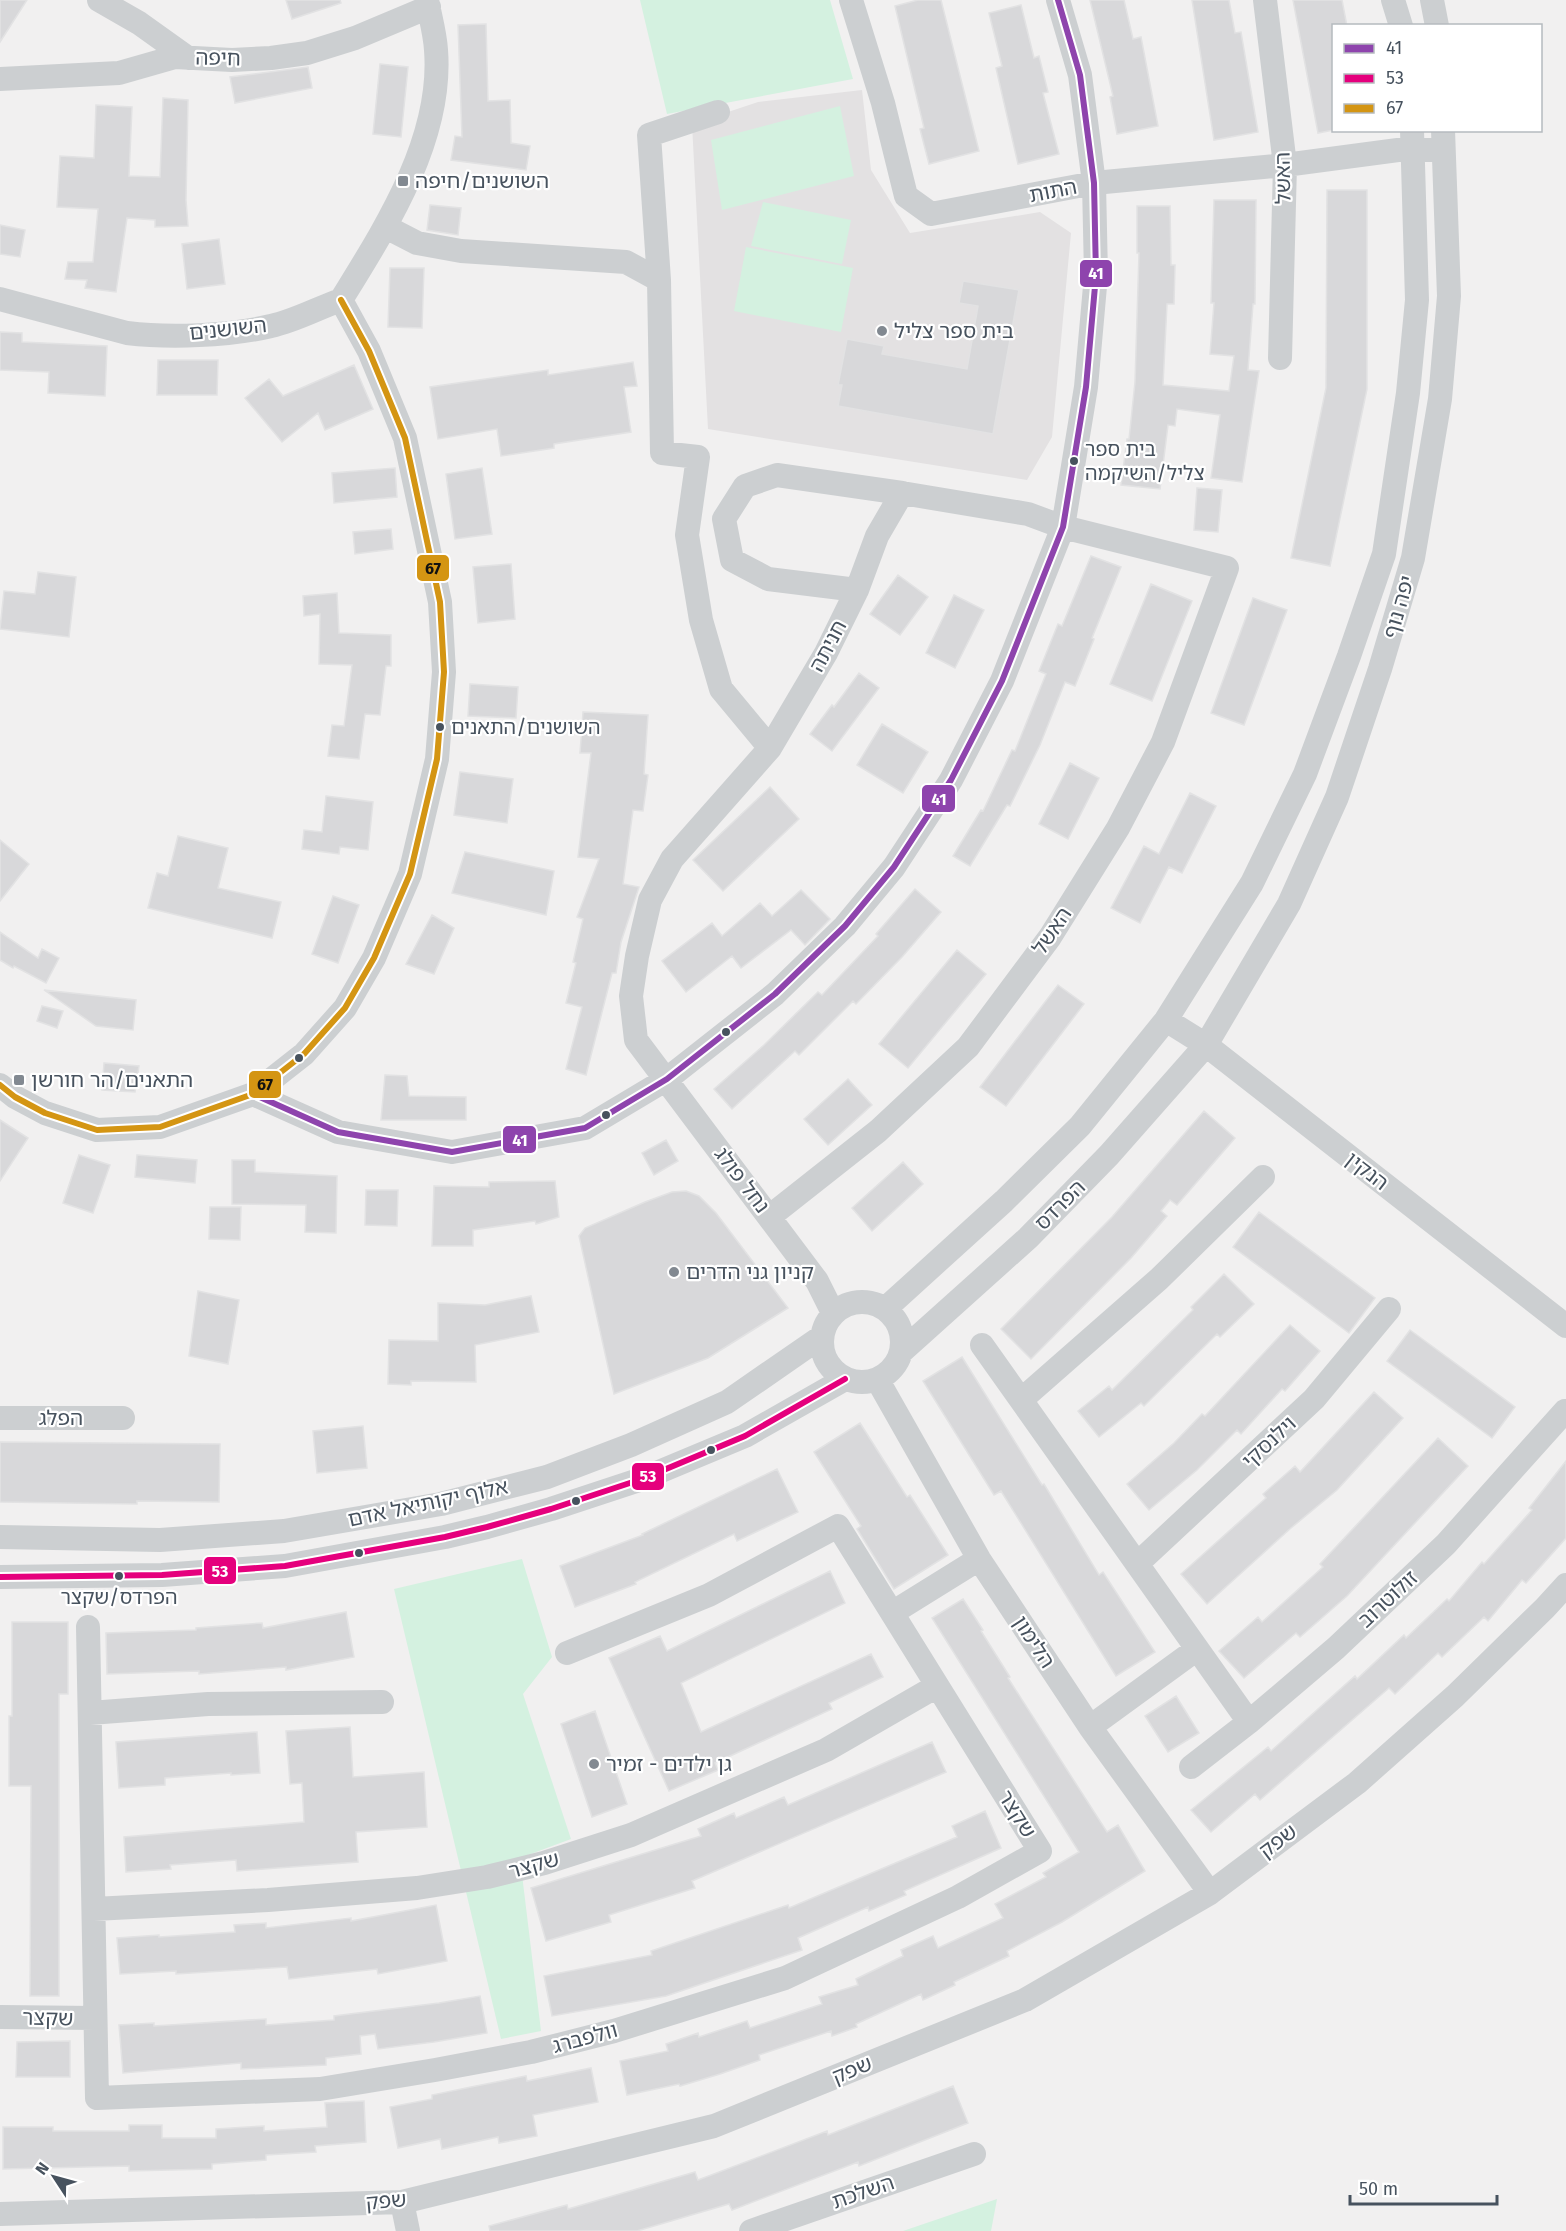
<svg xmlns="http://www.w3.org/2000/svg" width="1566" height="2231" viewBox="0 0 1566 2231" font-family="'Fira Sans','Noto Sans Hebrew',sans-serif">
<rect width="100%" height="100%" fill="#f1f0f0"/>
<!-- education -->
<path fill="#e3e1e2" d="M862,90L871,170L910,233L1040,212L1071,233L1052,437L1027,480L708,429L692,124L758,102Z"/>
<!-- green -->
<path fill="#d4f1e0" d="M640,0H830L853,79L667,114Z
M840,106L854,176L722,210L711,140Z
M763,202L851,220L842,264L751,246Z
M746,247L853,268L841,332L734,311Z
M522,1559L552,1657L523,1694L571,1839L520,1858L541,2031L501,2039L394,1589Z
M997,2199L991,2231H903Z"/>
<!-- building -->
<path fill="#d8d8da" stroke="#e2e2e3" stroke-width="1.5" d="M0,0H27L0,42Z
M286,0H340L341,3L292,19Z
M918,0H941L979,151L929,164L920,129L924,128L895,6Z
M1090,0H1124L1133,39L1141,37L1158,126L1117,134L1110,97L1113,96Z
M1192,0H1229L1235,33L1241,32L1258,132L1214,140Z
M1293,0H1342L1347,26H1334V130L1318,133Z
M1021,5L1034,58L1039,56L1048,92L1043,93L1059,154L1018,164L996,68L1002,66L989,13Z
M486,24L488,101L510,100L511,143L530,146L526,170L451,160L455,136L462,137L458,25Z
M380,64L408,67L401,137L373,134Z
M308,67L312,88L235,103L230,77Z
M163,98L188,100L186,200L188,226L155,227V220L127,218L116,292L85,288L87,280L65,279L68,262H93L98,209L57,207L60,156L94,158L96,105L132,107L129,176L160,177Z
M1327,190H1367V389L1330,566L1291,558L1326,388Z
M1214,200H1256L1255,304H1253L1248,370L1259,371L1242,482L1211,478L1220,415L1177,409L1175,426L1168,425L1160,489L1121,485L1127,439H1129L1135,382L1139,253H1137V206H1170L1171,265H1175L1174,304H1167L1163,385L1229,391L1234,356L1210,354L1214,303H1211Z
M430,205L461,208L458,235L427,230Z
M0,225L25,230L20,257L0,254Z
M219,239L225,284L187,289L182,244Z
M390,268H424L422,328L388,327Z
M963,281L1019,290L993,434L838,406L842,385H838L847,339L884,346L882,354L967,369L978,306L959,303Z
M0,332L22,333V342L107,346L105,396L48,393L49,372L0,370Z
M158,360H218L217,395H157Z
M633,362L637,386L624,387L631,432L554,444V448L501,456L497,429L438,439L430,387L548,370V375Z
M354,365L373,409L325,430L318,413L282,442L245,398L269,379L283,396Z
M395,468L397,497L334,503L332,473Z
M482,468L492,534L455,539L446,474Z
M1197,488L1222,490L1218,532L1194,530Z
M391,529L393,549L355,554L353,532Z
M1091,556L1121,567L1092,638L1094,639L1075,686L1065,682L1040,745L1010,806L1007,805L970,866L953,856L981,810L983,811L1012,750L1015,751L1046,674L1039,671L1058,624L1062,626Z
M511,564L515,619L478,623L473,567Z
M38,572L76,577L69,637L0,629L4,591L35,594Z
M898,575L928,597L900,635L870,614Z
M1151,584L1192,601L1152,701L1110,684Z
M337,593L339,633L391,635V666H386L380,715L365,714L359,759L328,756L332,725L344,726L352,665L319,664L320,614L304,616L303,596Z
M954,595L984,610L955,668L926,653Z
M1253,598L1287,610L1244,725L1211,713Z
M859,673L879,688L832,751L810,734L832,705L834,707Z
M470,684L518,687L516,718L468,716Z
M583,712L648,715L644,774L648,775L643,811L633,810L623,884L639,887L621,942L616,973H612L586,1075L566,1069L582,1007L566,1003L576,963L573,962L583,919L577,917L599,859L578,857L591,753H580Z
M882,724L928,752L903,793L857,765Z
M1070,763L1099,778L1068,839L1039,824Z
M460,772L513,779L507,823L454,815Z
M770,787L799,819L723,891L693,860Z
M1190,793L1216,806L1182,873L1169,867L1140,923L1111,908L1144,846L1159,854Z
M326,796L373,802L368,850L340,847L339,854L302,849L304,830L322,832Z
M178,836L228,848L218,888L281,902L272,938L148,908L157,873L168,876Z
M0,840L29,864L0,901Z
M465,852L554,871L546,915L452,893Z
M915,889L941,912L902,957L856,1004L853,1001L799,1055L795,1051L732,1109L714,1089L764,1045L818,992L822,995L878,936L876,934Z
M801,890L830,919L805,945L791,930L741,968L732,956L686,992L662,961L712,923L722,936L760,903L772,916Z
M333,896L359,905L338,963L312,954Z
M432,915L454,928L434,974L406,964Z
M0,932L38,958L42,949L59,958L46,983L14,966L13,968L0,960Z
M957,950L986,974L908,1068L879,1044Z
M1058,985L1084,1004L1006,1106L980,1087Z
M44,990L136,1000L133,1030L96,1026Z
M42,1006L63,1011L57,1028L37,1021Z
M104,1063L139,1066L135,1092L102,1090Z
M385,1075L407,1076L409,1096L466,1097V1120H381Z
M848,1079L872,1105L828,1145L804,1119Z
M1204,1111L1235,1138L1177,1205L1170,1200L1161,1211L1167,1216L1131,1258L1031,1359L1001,1329L1112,1217Z
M0,1120L28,1138L0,1181Z
M666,1140L678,1161L654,1175L642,1153Z
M79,1155L110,1165L93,1213L63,1203Z
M137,1155L197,1160L195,1183L135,1177Z
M232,1160H255V1172L337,1176L336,1233L305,1232L306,1205L232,1204Z
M903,1162L923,1184L872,1231L852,1208Z
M555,1181L559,1217L536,1224L535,1221L473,1230V1246H432L434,1186L489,1187V1182Z
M366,1190H398L397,1226L365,1225Z
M686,1191L699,1196L716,1213L788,1308L708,1358L614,1394L579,1236L585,1228L645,1202L672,1192Z
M210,1207H241L240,1240L209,1239Z
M1259,1212L1375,1298L1349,1333L1233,1247Z
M1224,1274L1254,1304L1220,1337L1217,1334L1144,1406L1141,1403L1099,1437L1078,1411L1109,1386L1112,1390L1193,1310L1191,1307Z
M198,1291L239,1300L228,1364L189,1356Z
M531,1296L539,1332L475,1345L476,1382L411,1381V1385L388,1384L389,1340L438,1341V1303L485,1305Z
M1290,1325L1320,1351L1285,1391L1282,1389L1241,1434L1237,1430L1197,1470L1149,1510L1127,1484L1174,1443L1202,1414L1205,1416Z
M1410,1330L1515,1407L1492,1438L1387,1361Z
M962,1357L1042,1485L1044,1484L1099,1575L1103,1572L1155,1652L1116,1676L1001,1491L994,1495L923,1381Z
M1374,1392L1403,1418L1337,1490L1291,1528L1207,1604L1181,1574L1266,1498L1263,1494L1295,1466L1300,1472Z
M860,1423L907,1497L910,1495L948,1555L894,1589L857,1529L861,1526L814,1452Z
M363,1426L367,1468L317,1473L313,1431Z
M1438,1438L1468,1466L1347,1596L1300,1637L1296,1633L1244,1678L1219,1651L1258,1617L1262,1622L1323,1567L1320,1564Z
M0,1442L220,1444L219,1502L137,1501V1504L0,1502Z
M1566,1461V1538L1526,1583L1522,1580L1488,1621L1484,1617L1442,1657L1438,1653L1395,1694L1389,1688L1260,1800L1255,1794L1211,1832L1191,1810L1268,1747L1271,1751L1355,1676L1357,1679L1404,1635L1406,1638L1447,1599L1449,1601L1482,1562L1484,1564L1532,1510L1529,1508Z
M777,1469L798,1512L737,1541L734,1534L635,1582L636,1584L575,1607L560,1566L643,1535L642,1534Z
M830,1571L845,1603L681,1683L701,1732L871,1654L883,1677L829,1703L832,1709L715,1763L718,1770L669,1791L609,1658L660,1636L667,1651Z
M963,1599L983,1630L981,1631L1010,1677L1008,1678L1107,1832L1118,1825L1145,1871L1062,1922L1007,1951L1009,1956L954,1982L955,1985L923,2000L921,1994L856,2024L857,2027L832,2036L831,2031L759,2055L760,2060L720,2074L680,2086L679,2084L627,2095L620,2061L668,2051L666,2044L698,2033L699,2037L747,2021L750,2028L822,2004L819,1997L858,1985L856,1979L903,1956L901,1950L933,1936L938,1948L1003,1918L995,1904L1046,1877L1043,1873L1079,1852L932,1618Z
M346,1612L354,1657L286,1670V1667L199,1674V1671L107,1674L106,1633L196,1630V1628L262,1623L263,1628Z
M12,1622H68V1694H59V1996H30L31,1786H9V1716H12Z
M1176,1696L1199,1733L1168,1752L1145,1716Z
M595,1711L627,1804L592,1817L561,1724Z
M350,1727L353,1777L424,1772L427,1827L356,1832L358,1862L237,1871L236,1860L170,1865L171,1869L126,1872L124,1837L304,1822L302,1783L290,1784L286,1731Z
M257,1732L260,1773L231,1775V1773L165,1778V1785L119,1788L116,1742Z
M932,1742L946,1772L692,1881L695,1888L609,1915L611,1922L546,1941L531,1888L701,1836L698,1829L734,1813L736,1818L784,1797L788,1805Z
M985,1811L1001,1848L904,1891L906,1895L869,1911L868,1907L798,1938L802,1950L666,1996L552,2016L544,1976L652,1955L651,1951L788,1905L789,1908L957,1837L952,1826Z
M436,1905L447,1961L378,1974L377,1969L289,1979L287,1967L176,1974V1971L120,1974L117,1938L159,1935V1937L235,1932L234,1925L266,1923V1928L351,1918V1921Z
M480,1996L487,2033L434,2042L378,2049L375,2034L360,2036L361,2054L326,2058V2065L241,2069V2063L123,2073L119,2025L154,2023V2026L266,2019V2025L334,2020V2016L439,2003Z
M70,2041V2077H16L17,2042Z
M591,2068L598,2102L533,2115L537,2136L499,2143L498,2137L442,2149L440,2139L398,2148L390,2107L432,2099V2095L471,2087L526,2076L527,2081Z
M953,2086L968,2123L859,2166L858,2162L732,2210L729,2204L637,2231H490L489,2226L567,2205L568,2209L695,2172L698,2180L827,2131L828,2135Z
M364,2101L366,2142L315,2146L316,2152L266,2155V2160L212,2164V2169L129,2171V2166L3,2169V2127H53V2131H129V2125H162V2138H216V2129L264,2126V2131L327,2127L325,2103Z"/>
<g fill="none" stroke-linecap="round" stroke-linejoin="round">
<!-- minor -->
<path stroke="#cccfd1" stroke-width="24" d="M99,0L139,23L188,58
M851,0L883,103L906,196L931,214L1094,183L1285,165L1413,148L1430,150
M1265,0L1285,165L1280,358
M1393,0L1401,26
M1432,0L1437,26
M0,79L119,73L175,57L232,60L271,58L307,53L355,38L429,7
M718,112L649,135L659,280L662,453L698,457L687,535L701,620L721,689L770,748
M386,227L417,243L461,251L626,262L659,280
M0,299L127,333C169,338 229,336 271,326C295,321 318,308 341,300
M341,300C386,227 443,139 436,50C435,33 430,16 427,0
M857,590L768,579L732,560L724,519L745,486L777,475L902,493
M1166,1020L1206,1045L1566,1326
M0,1085L15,1097L45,1113L97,1130L160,1127L253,1094L304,1054L345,1008L374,958L410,874L437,759L444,672L440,602L405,438L369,351L341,300
M253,1094L338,1132L452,1152L585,1128L667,1079L775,994L845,926L894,867L951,780L1002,681L1063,527L1086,387L1096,275L1094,183L1080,75L1058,0
M769,1217L878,1131L968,1047L1050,937L1118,828L1163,742L1227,568L1063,527L1028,514L902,493L877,536L857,590L826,653L770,748L672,859L650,900L637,956L631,996L636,1040L817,1281L833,1313
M822 1342a40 40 0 1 1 80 0a40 40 0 1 1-80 0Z
M885,1309L1004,1201L1080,1126L1166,1020L1252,883L1305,774L1349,656L1384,554L1408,393L1417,300L1412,130
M982,1345L1249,1722
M901,1352L1028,1238L1109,1155L1206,1045L1289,904L1337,797L1380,669L1413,558L1440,399L1449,296L1443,130
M877,1379L979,1559L1090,1727L1210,1893
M1021,1400L1159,1279L1263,1177
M0,1418H123
M0,1537L160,1540L284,1531L441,1504L547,1477L631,1445L727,1402L821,1337
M1137,1564L1314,1399L1389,1309
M0,1577L162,1575L285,1566L445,1537L487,1527L551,1509L642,1479L745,1436L845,1379
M892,1613L979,1559
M88,1627L97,2098L320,2089L435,2070L531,2052L614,2031L785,1978L958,1897L1040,1851L838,1526L709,1595L567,1653
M90,1713L208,1704L382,1702
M1090,1727L1197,1649
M1191,1767L1249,1722L1336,1648L1446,1544L1565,1411
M94,1909L268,1900L417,1888L487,1877L544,1863L631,1835L826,1750L937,1686
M0,2017L95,2018
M402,2202L408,2231
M0,2214L402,2202L714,2126L1025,2000L1210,1893L1357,1783L1455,1696L1545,1608L1566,1585
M751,2231L974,2154"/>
<!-- bus-1 casing -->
<g stroke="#fff" stroke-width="10">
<path id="bus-1" d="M253,1094L338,1132L452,1152L585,1128L667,1079L775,994L845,926L894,867L951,780L1002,681L1063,527L1086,387L1096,275L1094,183L1080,75L1058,0"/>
</g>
<!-- bus-2 casing -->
<g stroke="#fff" stroke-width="10">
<path id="bus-2" d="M0,1577L162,1575L285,1566L445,1537L487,1527L551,1509L642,1479L745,1436L845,1379"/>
</g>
<!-- bus-3 casing -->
<g stroke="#fff" stroke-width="10">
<path id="bus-3" d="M0,1085L15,1097L45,1113L97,1130L160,1127L253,1094L304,1054L345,1008L374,958L410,874L437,759L444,672L440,602L405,438L369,351L341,300"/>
</g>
<!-- bus-1 -->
<use href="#bus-1" stroke="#8e44ad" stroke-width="6"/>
<!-- bus-2 -->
<use href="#bus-2" stroke="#e5007d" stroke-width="6"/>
<!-- bus-3 -->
<use href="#bus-3" stroke="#d49513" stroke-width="6"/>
</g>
<!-- markers -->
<g fill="#828991" stroke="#fff" stroke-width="2">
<rect x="397" y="175" width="12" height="12" rx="3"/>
<circle cx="882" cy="331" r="6"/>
<rect x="13" y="1074" width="12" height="12" rx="3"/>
<circle cx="674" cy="1272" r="6"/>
<circle cx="594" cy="1764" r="6"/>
</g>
<g fill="#47525e" stroke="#fff" stroke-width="2">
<circle cx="1074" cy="461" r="5"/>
<circle cx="440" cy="727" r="5"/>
<circle cx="726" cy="1032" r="5"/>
<circle cx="299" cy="1058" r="5"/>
<circle cx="606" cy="1115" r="5"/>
<circle cx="711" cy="1450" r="5"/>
<circle cx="576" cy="1501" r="5"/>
<circle cx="359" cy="1553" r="5"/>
<circle cx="119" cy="1576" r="5"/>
</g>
<g text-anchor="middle" stroke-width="4.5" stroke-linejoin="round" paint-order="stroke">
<!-- bus labels -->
<g font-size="20" fill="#47525e" stroke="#fff" text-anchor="start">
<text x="1085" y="456">בית ספר<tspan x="1085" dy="24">צליל/השיקמה</tspan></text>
<text x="451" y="734">השושנים/התאנים</text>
<text x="119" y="1604" text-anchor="middle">הפרדס/שקצר</text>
</g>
<!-- street labels -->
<g font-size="21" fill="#47525e" stroke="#fff">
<text transform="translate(218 58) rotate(1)" y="7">חיפה</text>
<text transform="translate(1283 178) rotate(-91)" y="7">האשל</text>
<text transform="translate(1053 191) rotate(-11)" y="7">התות</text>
<text transform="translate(228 329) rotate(-6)" y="7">השושנים</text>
<text transform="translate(1399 607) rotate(-74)" y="7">יפה נוף</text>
<text transform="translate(828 646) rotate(-62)" y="7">חניתה</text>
<text transform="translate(1052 931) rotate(-56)" y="7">האשל</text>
<text transform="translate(1367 1171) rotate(38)" y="7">הנקין</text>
<text transform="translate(742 1180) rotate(53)" y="7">נחל פולג</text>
<text transform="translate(1060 1205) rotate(-45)" y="7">הפרדס</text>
<text x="61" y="1425">הפלג</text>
<text transform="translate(1269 1442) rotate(-43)" y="7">וילנסקי</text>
<text transform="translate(428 1503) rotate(-12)" y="7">אלוף יקותיאל אדם</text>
<text transform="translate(1388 1599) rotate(-43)" y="7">זולוטרוב</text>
<text transform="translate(1034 1642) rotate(57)" y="7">הלימון</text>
<text transform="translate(1017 1814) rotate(58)" y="7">שקצר</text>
<text transform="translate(1278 1841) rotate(-37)" y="7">שפק</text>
<text transform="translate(534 1865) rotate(-15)" y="7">שקצר</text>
<text transform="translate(48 2018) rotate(1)" y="7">שקצר</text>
<text transform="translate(585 2038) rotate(-15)" y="7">וולפברג</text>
<text transform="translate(852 2070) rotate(-22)" y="7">שפק</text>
<text transform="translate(863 2192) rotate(-19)" y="7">השלכת</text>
<text transform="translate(386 2201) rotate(-5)" y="7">שפק</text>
</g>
<!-- poi labels -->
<g font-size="21" fill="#47525e" stroke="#fff" text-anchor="start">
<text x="415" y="188">השושנים/חיפה</text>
<text x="894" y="338">בית ספר צליל</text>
<text x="31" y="1087">התאנים/הר חורשן</text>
<text x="686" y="1279">קניון גני הדרים</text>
<text x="606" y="1771">גן ילדים - זמיר</text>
</g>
</g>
<g stroke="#fff" stroke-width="2">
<rect x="1079" y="259" width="34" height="29" rx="6" fill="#8e44ad"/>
<rect x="416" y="554" width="34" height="28" rx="6" fill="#d49513"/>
<rect x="921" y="784" width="35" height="29" rx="6" fill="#8e44ad"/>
<rect x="248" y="1070" width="34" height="29" rx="6" fill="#d49513"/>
<rect x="502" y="1125" width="35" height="29" rx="6" fill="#8e44ad"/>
<rect x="631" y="1462" width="34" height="29" rx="6" fill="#e5007d"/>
<rect x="203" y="1556" width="34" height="29" rx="6" fill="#e5007d"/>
</g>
<g font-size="16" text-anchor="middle" font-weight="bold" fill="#fff">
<text x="1096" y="279">41</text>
<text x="939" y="805">41</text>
<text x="520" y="1146">41</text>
<text x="648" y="1482">53</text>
<text x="220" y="1577">53</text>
</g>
<g font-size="16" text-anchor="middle" font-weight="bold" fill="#111">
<text x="433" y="574">67</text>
<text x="265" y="1090">67</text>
</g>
<!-- legend -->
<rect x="1332" y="24" width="210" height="108" fill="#ffffff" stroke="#b5babf" stroke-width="1.5"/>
<rect x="1344" y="44" width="30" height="9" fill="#8e44ad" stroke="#b5babf" stroke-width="1.5"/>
<text x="1386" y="54" font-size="18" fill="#47525e">41</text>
<rect x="1344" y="74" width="30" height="9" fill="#e5007d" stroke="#b5babf" stroke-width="1.5"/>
<text x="1386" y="84" font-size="18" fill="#47525e">53</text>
<rect x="1344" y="104" width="30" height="9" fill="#d49513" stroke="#b5babf" stroke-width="1.5"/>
<text x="1386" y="114" font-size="18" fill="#47525e">67</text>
<!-- north arrow -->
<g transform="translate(54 2177) rotate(306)" stroke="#ffffff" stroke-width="4.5" paint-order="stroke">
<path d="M0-4.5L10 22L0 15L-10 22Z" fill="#47525e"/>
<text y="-9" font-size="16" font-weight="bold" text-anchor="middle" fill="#47525e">N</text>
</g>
<!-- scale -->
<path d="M1350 2195v9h147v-9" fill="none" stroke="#47525e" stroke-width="3"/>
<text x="1359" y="2195" font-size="18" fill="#47525e" stroke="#ffffff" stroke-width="4.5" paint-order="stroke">50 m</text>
</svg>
